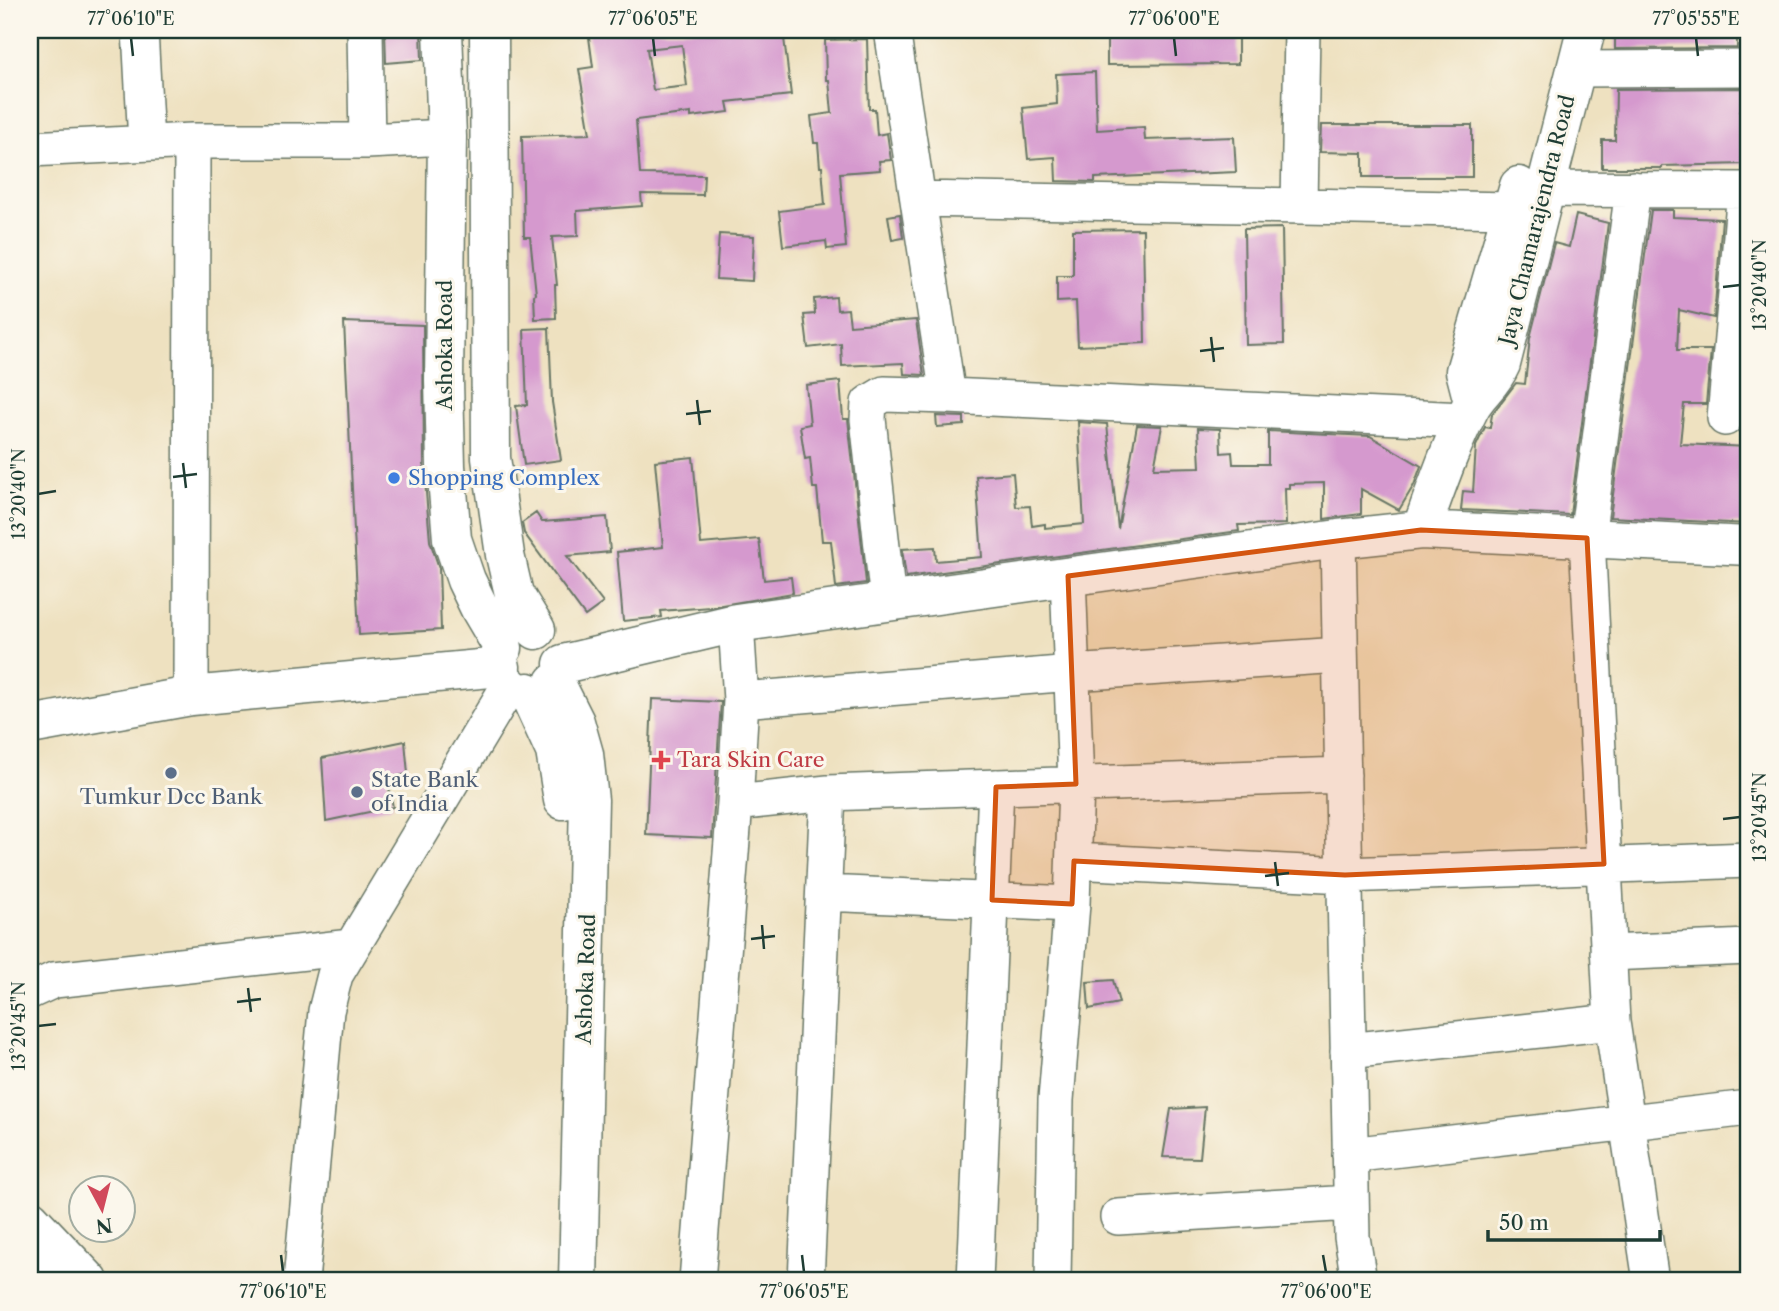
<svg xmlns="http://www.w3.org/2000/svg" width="1779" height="1311" viewBox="0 0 1779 1311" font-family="'Libre Caslon Text',serif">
<rect width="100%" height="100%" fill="#fbf7ec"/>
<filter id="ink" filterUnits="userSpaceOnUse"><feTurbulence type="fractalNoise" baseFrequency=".0143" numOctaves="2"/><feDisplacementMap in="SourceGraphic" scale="14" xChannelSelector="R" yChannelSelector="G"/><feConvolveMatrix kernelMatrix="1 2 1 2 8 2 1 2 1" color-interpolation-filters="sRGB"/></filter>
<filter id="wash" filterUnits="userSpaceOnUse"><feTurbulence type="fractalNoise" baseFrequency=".00686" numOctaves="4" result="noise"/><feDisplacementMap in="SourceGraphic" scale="28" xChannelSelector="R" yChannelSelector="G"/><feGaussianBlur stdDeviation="1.57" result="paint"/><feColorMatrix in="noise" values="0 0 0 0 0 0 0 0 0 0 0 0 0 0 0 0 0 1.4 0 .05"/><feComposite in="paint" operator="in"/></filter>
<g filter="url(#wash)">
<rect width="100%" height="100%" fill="#eee1c0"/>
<g id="blocks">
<!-- building -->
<path fill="#d599ce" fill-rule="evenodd" d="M385,30H421L422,60L386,63Z
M588,30H783L791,95L727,102L729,112L691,117V113L636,120L640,174L704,175L703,195L641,194L642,206L577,211L578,236L552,237L557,285H555L556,318L535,319L534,295L536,294L530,237H524L522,136L590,134L579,69L593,67ZM682,45L687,86L653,90L647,49Z
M1238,30V64L1107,65V31Z
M1615,30H1737V48L1615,49Z
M867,39L869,109H875L877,135L887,133L891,160L879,161L880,170L840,173L846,247L827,249L826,241L783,246L779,211L825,205L822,167H820L818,143H814L811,116L832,113L829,80H826L825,40Z
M1095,72L1097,130L1144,127L1145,140L1234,137L1236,172L1095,178V182L1056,181L1055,157L1028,159L1023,108L1057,104L1056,74Z
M1749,88V112H1740L1746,164L1662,166V168H1602V140H1615L1616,89Z
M1321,125H1472V177H1363V153L1320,152Z
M1651,210H1673V217L1722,219L1714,318L1679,310L1677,350H1711L1706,404H1684L1680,444L1749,447V524L1610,517Z
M900,214L903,238L892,240L888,216Z
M1576,215L1608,223L1570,515L1461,510L1463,491L1473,492L1476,446L1485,427L1490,428L1492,414L1516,383L1525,384L1530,338L1554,243L1569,247Z
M1282,228L1284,344L1246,345L1244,229Z
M1143,229L1145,343L1078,346L1076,301L1057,302V276H1073V230Z
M719,234L754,236L752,281L716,279Z
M836,297L837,310L848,309L850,325L916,320L924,375L904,374L903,363L842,366L841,344L808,348L804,315L815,314L814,299Z
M344,322L423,325L424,468L430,541L439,568L441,630L359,635Z
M549,328L552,402L561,460L524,465L516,406L527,405L524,329Z
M840,381L843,419H848L866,583L836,587L831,541H822L817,488H813L810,458L805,459L800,426L810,424L806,385Z
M936,416L964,417V425L937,427Z
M1078,422L1107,424L1118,529L1137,425L1162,426L1154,468L1200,467L1198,428L1220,429L1221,453L1232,452L1233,464H1268V431L1370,436L1421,466L1414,485L1399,510L1361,489V514L1324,519V483L1289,484V488H1285L1286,524L1238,525L1239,531L906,577L902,549L935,547L936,561L982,557L976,476L1013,473L1016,507L1030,506L1032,526L1045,524V528L1084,524Z
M693,457L701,544L759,539L764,580L791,577L793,593L710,607L661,611L662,617L623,621L617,552L663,547L655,461Z
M536,513L542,522L607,517L610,552L567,556L603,603L585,616L524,533L522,523Z
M652,699L721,702L712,838L646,835Z
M405,741L408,774L387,778L393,807L326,821L322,758Z
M1113,980L1119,1003L1089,1009L1087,982Z
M1205,1107L1200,1158L1163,1157L1171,1109Z"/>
</g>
</g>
<g filter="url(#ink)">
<use href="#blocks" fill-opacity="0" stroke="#677665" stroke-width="2"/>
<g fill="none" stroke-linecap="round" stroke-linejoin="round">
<!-- minor casing -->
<g stroke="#677665" stroke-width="38">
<path id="minor" d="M140,30L146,143
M365,30L367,141
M892,30L948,396L1464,420
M1575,69L1749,68
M30,149L192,141H367L447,137
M1518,189L1749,190
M1633,189L1587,538L1612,1022L1651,1281
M918,199L1512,210
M1299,206L1302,30
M1725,418L1745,190
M1338,539L1352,1237L1359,1281
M888,602L868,419L869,403L884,394L948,396
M191,696L192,141
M741,700L1072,673L1340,655
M735,803L828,793L1343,775
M1074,861L1345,875L1749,860
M824,893L1072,904
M1608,953L1749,947
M30,991L54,980L351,947
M1348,1051L1612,1022
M1350,1155L1749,1108
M1118,1217L1351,1203
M301,1281L326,1011L335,975L510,684
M697,1281L735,803L741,700L736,623
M806,1281L828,793
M975,1281L996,787
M1053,1281L1056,1100L1072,904L1076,784L1068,576"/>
</g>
<!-- major casing -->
<g stroke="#677665" stroke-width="41">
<path id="major" d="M443,30L447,137L444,380L446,466L452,539L466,580L480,609L503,648
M489,30L491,458L505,555L514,594L536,630
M1473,402L1465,371L1519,186
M1421,530C1436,489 1450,447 1470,408C1479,391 1492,385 1501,364L1586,30
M563,664L736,623L1338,539L1421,530L1749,546
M555,682L575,722L584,754L589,800L578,1281
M528,692L555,751L563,800
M30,725L191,696L501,667
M30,1219L89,1281
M30,1260L50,1281"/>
</g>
<!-- minor -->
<use href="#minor" stroke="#fff" stroke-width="35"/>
<!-- major -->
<use href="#major" stroke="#fff" stroke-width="38"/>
</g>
</g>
<!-- marked area -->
<path fill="#d45610" fill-opacity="0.2" stroke="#d45610" stroke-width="5" stroke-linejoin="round" d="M1421,530L1587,538L1604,864L1345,875L1074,861L1072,904L992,900L996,787L1076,784L1068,576Z"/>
<!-- ticks -->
<path fill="none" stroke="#1f3d34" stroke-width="2.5" d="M131,38L133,56M653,38L655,56M1174,38L1176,56M1696,38L1698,56M1723,287L1740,285M1211,337L1214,362M1200,351L1224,348M697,400L700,425M686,414L711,411M183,463L186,488M173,477L197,474M38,494L56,491M1723,819L1740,817M1275,862L1278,886M1265,876L1289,873M762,925L764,949M751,939L775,936M248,988L251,1012M237,1002L261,999M38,1026L56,1024M281,1255L283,1272M802,1255L804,1272M1323,1255L1326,1272"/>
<!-- markers -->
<circle fill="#3f7fe0" stroke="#fbf7ec" stroke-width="2.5" cx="394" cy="478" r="7"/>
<path fill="#e0444e" stroke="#fbf7ec" stroke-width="2.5" d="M657.5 749.5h7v7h7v7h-7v7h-7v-7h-7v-7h7z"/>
<g fill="#5c6f8a" stroke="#fbf7ec" stroke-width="2.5">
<circle cx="171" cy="773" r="7"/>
<circle cx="357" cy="792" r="7"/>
</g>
<g text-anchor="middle" stroke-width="6" stroke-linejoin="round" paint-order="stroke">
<!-- street labels -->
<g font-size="21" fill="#1f3d34" stroke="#fbf7ec">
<text transform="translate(1537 220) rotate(-76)" y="7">Jaya Chamarajendra Road</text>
<text transform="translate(445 345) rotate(-90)" y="7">Ashoka Road</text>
<text transform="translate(586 979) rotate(-88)" y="7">Ashoka Road</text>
</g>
<!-- shop labels -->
<g font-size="21" fill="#366cbe" stroke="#fbf7ec" text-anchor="start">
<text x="408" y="485">Shopping Complex</text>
</g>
<!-- health labels -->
<g font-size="21" fill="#be3a42" stroke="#fbf7ec" text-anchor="start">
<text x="677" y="767">Tara Skin Care</text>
</g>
<!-- service labels -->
<g font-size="21" fill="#4e5e75" stroke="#fbf7ec" text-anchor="start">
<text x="371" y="787">State Bank<tspan x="371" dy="24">of India</tspan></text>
<text x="171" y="804" text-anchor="middle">Tumkur Dcc Bank</text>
</g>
</g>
<!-- margin -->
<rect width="1779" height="1311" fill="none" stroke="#fbf7ec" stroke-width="77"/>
<!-- north arrow -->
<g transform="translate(102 1209) rotate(173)"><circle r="33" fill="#fbf7ec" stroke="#a3ada2" stroke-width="2"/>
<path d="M0-5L12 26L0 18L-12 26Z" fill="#d1495b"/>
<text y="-10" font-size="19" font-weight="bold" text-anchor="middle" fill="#1f3d34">N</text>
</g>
<!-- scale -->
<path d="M1488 1230v10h172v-10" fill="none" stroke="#1f3d34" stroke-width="3.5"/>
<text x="1499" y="1230" font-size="21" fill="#1f3d34" stroke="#fbf7ec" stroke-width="5" paint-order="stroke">50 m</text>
<rect x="38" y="38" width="1702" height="1234" fill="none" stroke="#1f3d34" stroke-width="2.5"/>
<g font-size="18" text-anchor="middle" fill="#1f3d34">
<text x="131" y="25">77°06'10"E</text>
<text x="653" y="25">77°06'05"E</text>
<text x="1174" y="25">77°06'00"E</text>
<text x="1696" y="25">77°05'55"E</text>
<text transform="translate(1760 285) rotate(-90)" y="6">13°20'40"N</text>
<text transform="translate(19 494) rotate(-90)" y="6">13°20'40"N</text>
<text transform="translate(1760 817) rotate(-90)" y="6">13°20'45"N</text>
<text transform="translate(19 1026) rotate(-90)" y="6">13°20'45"N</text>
<text x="283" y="1298">77°06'10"E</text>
<text x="804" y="1298">77°06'05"E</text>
<text x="1326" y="1298">77°06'00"E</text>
</g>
</svg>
